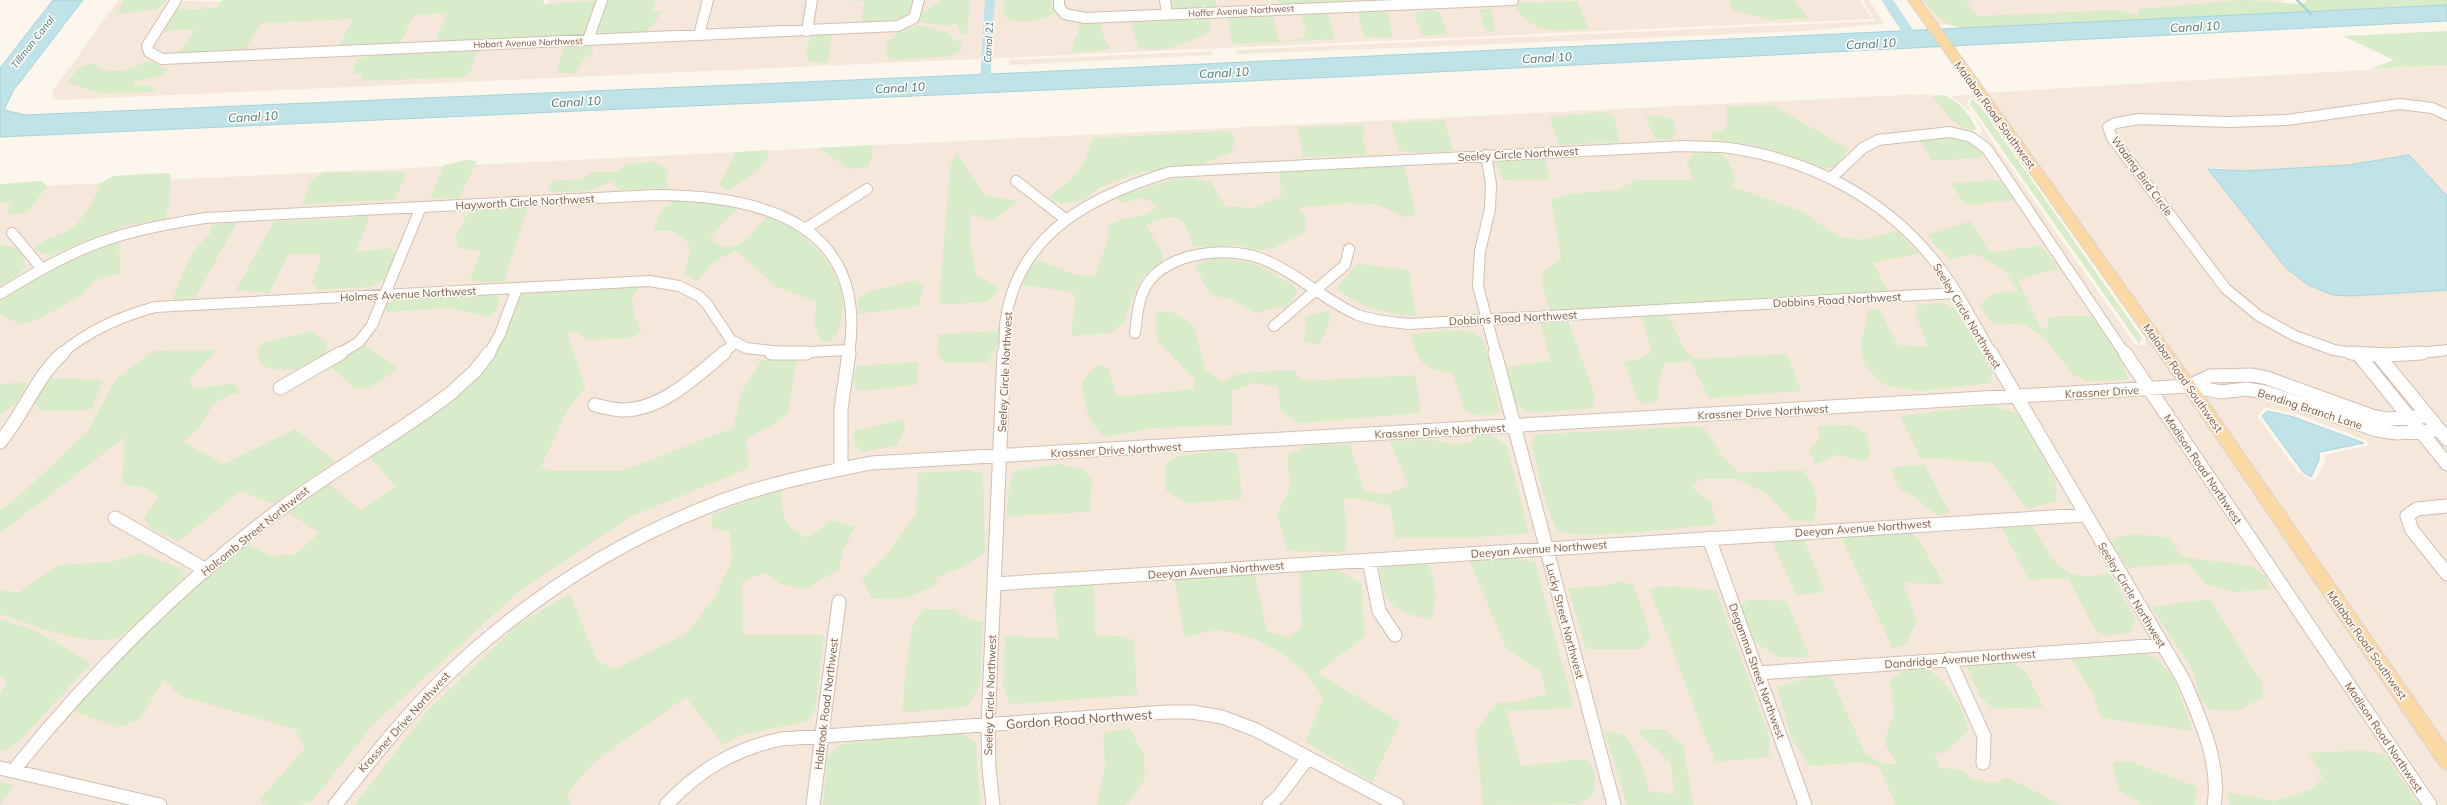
<svg xmlns="http://www.w3.org/2000/svg" width="2447" height="805" viewBox="0 0 2447 805" font-family="Mulish,sans-serif">
<rect width="100%" height="100%" fill="#fdf6ec"/>
<!-- residential -->
<path fill="#f5e8da" fill-rule="evenodd" d="M118,0L546,6L549,0H1860L1872,19L60,100L54,98L52,92L58,84Z
M1863,0H1869L1885,24L1802,31L1474,45L1237,54L1236,50L1875,21Z
M1914,0H2280L2289,9L1931,25Z
M1212,51V55L1009,65V60Z
M2447,65V196L2409,155L2349,165L2244,171L2214,167L2208,169L2286,268L2308,285L2333,295L2351,296L2447,290V432L2394,428L2264,388H2219L2203,385L2214,380L2253,379L2385,415L2268,375L2190,380L1984,93Z
M1924,94L1939,97L1960,109L2430,805H0V188Z
M1975,94L1981,103L1971,97L1966,104L2135,344L2144,346L2147,337L2038,183L2181,382L2151,384L1980,132L1982,130L1971,112L1951,96Z
M2186,390L2447,771V805H2438L2157,392Z
M2199,391L2248,393L2376,434H2447V750ZM2265,408L2294,413L2365,440L2369,445L2325,455V463L2316,479L2312,480L2298,472L2257,416Z"/>
<!-- green -->
<path fill="#d8ecc9" d="M124,0H167L158,9L116,14Z
M222,0H544L543,4L600,1L588,37L433,46L447,13L414,15L399,45L338,48L353,19L261,23L244,52L178,55L195,29L160,31L174,10L217,8Z
M606,0H658L655,2L652,11H662C661,15 648,30 645,34H600L596,29Z
M827,0H911L912,2C911,5 910,11 908,14C899,23 873,27 862,20L864,1Z
M943,0H970L967,34L962,35L956,23L946,26L919,22L920,14Z
M1004,0H1050L1055,13C1039,21 1025,24 1007,19L1003,12Z
M1168,0H1216V9L1191,11L1174,9Z
M1277,0H1359L1291,4L1281,3Z
M1733,0H1794L1808,18L1769,20L1733,10L1728,1Z
M1923,0H1965L1977,16L2118,10L2138,15L2139,9L2242,0L2298,4L2307,2L2306,0H2447V5L1966,29C1943,25 1937,17 1923,0Z
M1577,1L1589,29C1561,30 1529,36 1515,5L1519,3Z
M1385,8L1388,12L1393,37L1366,38L1360,24L1359,10Z
M1480,9H1492L1495,31L1490,32L1483,27Z
M1432,10L1440,12L1447,34L1422,36L1416,19V12Z
M1327,12L1335,39L1232,44L1228,16L1273,14L1278,39L1286,41L1304,38L1306,31L1301,14Z
M1210,17V32C1189,42 1161,56 1138,47L1130,20Z
M1095,20L1100,24L1106,43L1111,47L1107,50L1073,52L1075,38L1079,35L1077,29L1082,21Z
M919,25L946,32L956,41L962,42V50L951,56L892,60L887,55V41L894,38L896,31Z
M2447,31V65L2370,69L2394,60L2343,36Z
M824,33L832,34L828,62H809L806,50L812,35Z
M570,44L591,45L593,52L583,60L576,73H557L563,49Z
M478,51L468,77L361,81L363,75L352,73L358,58L407,52Z
M143,62H154L167,70L161,76L135,81L134,86L146,85L156,89L151,92L100,93L68,83C75,70 83,63 98,63L97,68C113,73 130,72 143,62Z
M1944,95C1961,103 1969,114 1977,130C1955,130 1945,113 1933,96Z
M1972,99L1980,106L2142,338L2139,344L1970,104Z
M1772,105L1849,149L1836,167L1823,169L1754,145L1712,139L1711,132L1724,131L1727,123L1726,107Z
M1604,112L1614,116L1619,142L1559,145L1549,117Z
M1658,115L1673,120L1676,133L1671,140L1655,138L1645,116Z
M1444,120L1453,151L1423,153L1399,151L1391,123Z
M1364,125L1363,141L1367,155L1303,157L1298,127Z
M1231,131L1236,141L1231,152L1203,164L1140,172L1101,187L1081,201L1061,204L1049,197C1064,186 1078,175 1086,158C1089,151 1089,144 1094,138Z
M1941,137L1971,142L1985,155L1976,158L1932,161L1919,138Z
M871,145L873,154L868,167L849,169L819,148Z
M770,150C765,170 744,180 728,190L719,185L736,152Z
M1717,151L1727,159L1736,178L1731,186L1801,211L1838,236L1864,240L1897,231L1919,254L1873,262L1888,292L1558,311L1550,310L1543,288V272L1561,260L1551,200L1567,194L1619,190L1635,180H1694L1687,163L1693,153Z
M957,152L984,195L1018,201L993,221L970,214L971,245L976,275L1000,289L987,302L939,305L950,167Z
M1545,157L1550,179L1503,180L1495,162L1500,158Z
M465,160L477,161L459,198H430L444,165Z
M655,161L668,171L666,188L618,190L612,181L590,191L547,192L553,179L580,181L592,172H615L628,164Z
M1400,163L1406,172L1416,215L1407,218L1376,204L1345,203L1298,208L1305,216L1306,230L1299,236L1271,249L1256,250L1237,245L1194,247C1182,215 1180,210 1146,225L1163,254L1162,263L1143,276L1133,296L1125,322L1110,333L1071,336L1075,304L1073,292L1023,285L1027,272L1038,260L1076,275L1094,276L1108,241V227C1127,211 1141,224 1157,206L1144,198L1122,203L1116,197L1181,177L1211,182L1225,206L1253,208L1281,197L1280,170Z
M325,172H407L395,200L302,204L311,180Z
M166,173L171,175L169,206L165,219L128,225L50,255L34,250C44,237 59,237 72,228C82,221 97,195 101,183L113,176Z
M1996,180L2003,183L2014,200L1965,205L1951,183Z
M41,181L47,186L28,212L14,215L7,213L10,203H0V184Z
M675,197L739,206L710,238C735,262 751,233 768,215C806,230 852,275 841,319C839,329 838,335 829,342L820,341L814,322L817,302L775,286L736,250L714,262L697,281L684,275L689,257V244L674,231H653L660,212L668,206Z
M528,206L504,282H479L470,280L481,251L458,248L455,238L469,210Z
M370,215L356,252L391,248L396,257L383,280L370,287L318,290L312,282L322,254H289L269,293L236,290L274,221L340,219Z
M238,221L195,298L172,300C182,278 189,249 210,235L211,226Z
M1970,221L1990,252L2041,246L2059,268L2018,280L2041,329L2048,328L2047,318L2057,316H2093L2120,355L2128,379L2087,382L2073,375L2047,341L2027,325L1991,323L1979,305L1995,293L2018,291L2005,271L1976,254L1951,259L1935,245L1928,235Z
M119,241L120,273L94,281L82,295L40,318L21,325L0,314V301C26,275 83,249 119,241Z
M0,244L19,249L26,266L15,278L0,285Z
M1214,258C1253,260 1263,266 1295,287L1297,293L1287,306L1270,309L1256,314L1232,299L1210,295L1195,265Z
M1358,264L1409,270L1416,316C1381,313 1365,310 1336,288Z
M916,280L924,287L918,306L858,314V299L868,292Z
M641,286L632,296L635,317L642,332L630,338L586,340L576,331L567,333L585,387L567,411L541,467L555,471H622L733,428L742,391L762,360L797,358L788,413L771,426L746,438L749,468L630,517L517,593L374,724L313,800L301,805H266L260,799L305,748L295,729L180,696L164,680L140,719L118,728L72,710L124,656L137,638L245,543L271,556L296,554L319,533L286,511L327,482L361,510L396,487L367,454L481,371L517,297L526,290Z
M493,293L500,297L497,309L490,317L449,308L387,312L384,308L396,297Z
M1941,302L1957,310L1992,371L1991,383L1921,391L1884,385L1865,366L1860,343L1864,333L1868,310L1879,309L1898,345L1928,347L1916,315V306Z
M1329,311V324L1319,345L1304,342L1306,316Z
M1155,312H1172L1194,326L1205,371L1223,381L1241,373L1293,370L1302,381L1415,375L1421,413L1298,423L1281,411L1278,387L1253,383L1232,391V425L1151,428L1106,437C1087,424 1083,402 1082,381L1098,364L1108,368L1117,397L1193,389L1195,380L1157,340Z
M1658,313L1668,314L1684,349L1695,359L1787,354L1801,391L1709,398L1690,361L1665,363L1659,380V400L1644,406L1637,399L1624,362L1637,360L1652,352L1641,316Z
M1568,321L1596,398L1592,408L1529,413L1515,403L1504,367L1550,361L1541,323Z
M1454,330L1475,333L1484,340L1500,411L1491,416L1466,413L1453,374C1421,367 1420,366 1410,334Z
M312,331L327,343L326,355C301,369 289,376 261,365L257,350L262,343Z
M999,331V344L988,362L944,363L937,354L939,334Z
M361,343L396,367V371L371,387L356,390L329,365Z
M217,350L189,380L195,389L234,383L240,392L229,395L213,404L202,425L183,442L224,464L295,429L335,461L273,504L240,491L178,542L151,528L144,519L158,497L146,488L122,484L125,437L0,533V510L17,498L88,431L115,380L153,351Z
M918,362L917,385L857,391L854,383L856,366Z
M48,378L103,380L91,410L39,411L35,402Z
M28,382L16,404L0,414V384Z
M1991,405L2019,414L2055,479L2057,501L2027,509L1993,463L1935,458L1921,459L1900,416Z
M905,419L904,432L896,446L861,452L853,440L855,431Z
M1850,425L1867,434L1870,451L1865,461L1836,455L1816,464L1809,449L1820,438L1818,426Z
M1703,426L1723,457L1739,473L1803,470C1815,487 1821,502 1813,522L1791,520L1766,493L1736,479H1700L1692,487L1702,497L1711,502L1717,524C1693,527 1573,541 1559,531C1547,522 1536,458 1531,441L1539,434Z
M1477,435L1492,436L1507,445L1529,533L1469,538H1396L1390,506L1357,498L1344,499L1347,542L1344,552L1288,551L1277,514L1290,488L1287,455L1309,445L1350,444L1364,492L1386,494L1409,486L1389,441L1434,440L1452,445L1473,442Z
M1223,450L1237,454L1242,499L1188,503L1166,491L1165,465L1177,456Z
M1059,464L1084,470L1092,480L1090,512L1007,516L1009,487L1014,471Z
M1924,464C1934,480 1939,497 1950,512L1938,516L1915,497L1898,488L1891,468Z
M971,470L983,474L985,553L964,566L936,578L937,585L906,598L872,599L862,579L887,554L916,514L918,473Z
M781,490C782,517 782,524 807,538L832,520L855,527L843,551L839,570L805,589L780,584L766,572L742,582L743,635H824L815,711L806,722L740,735L723,745L686,697L594,762L568,792L570,805H354L428,710L520,623L570,594L597,661L615,669L687,633L716,595L732,560L730,532L712,528V515L749,500Z
M2030,522C2039,535 2053,565 2067,572C2079,579 2097,575 2110,573L2136,621L2131,632L2106,636L2095,630L2068,578L2029,580L2000,524Z
M1908,530L1917,537L1944,584L1903,583L1917,622L1905,645L1893,649L1840,535Z
M2136,534L2170,538L2182,557L2252,566L2266,577L2270,589L2234,592L2206,584L2187,563L2128,568L2111,543L2115,537Z
M1804,540L1825,592L1796,595L1772,542Z
M141,553L182,569L185,577C171,590 131,633 116,638C84,647 30,624 0,614V590L18,593L59,565L111,562Z
M1518,558L1535,562L1574,708L1506,711L1521,766L1585,759C1599,771 1597,781 1591,797L1578,804L1483,805L1475,732L1497,703L1514,702L1546,695L1541,672L1506,648L1469,560Z
M1427,561C1436,580 1439,600 1431,620C1393,611 1385,608 1380,568L1391,563Z
M1336,569L1361,584L1365,636L1317,673L1400,722L1372,782L1305,742L1323,699C1306,664 1263,636 1224,631C1213,629 1196,635 1185,638L1174,579L1254,572L1267,631L1288,638L1301,628L1300,570Z
M1620,581L1633,585L1644,613L1650,638L1641,649H1586L1568,588L1606,586Z
M1094,582L1095,635L1121,636L1134,640L1137,695L1009,704L1003,685L1005,636L1059,638L1053,595L1058,586Z
M1663,586L1716,590L1770,738L1769,757L1716,762C1691,705 1673,646 1649,590Z
M2210,599L2262,684L2264,697L2239,710H2211L2201,701L2194,672L2151,607Z
M1748,600L1786,601L1810,657H1778L1754,641L1741,606Z
M923,609H954L968,619L983,622L980,685L968,706L903,713L905,674L913,625Z
M0,619L38,632L91,663L22,738L6,751L0,750V694L7,681L0,675Z
M2139,651L2158,659L2173,677L2193,731L2101,718L2093,695L2071,657Z
M2009,661L2026,671L2043,707L1994,709L1981,698L1966,665Z
M1925,667C1951,685 1959,701 1969,730L1948,750L1934,755L1940,768L1963,770L1971,779L1994,783L2007,777L2062,805H1896L1879,767L1864,762L1809,766L1791,738L1777,687L1812,676L1831,677L1865,753L1883,764H1896L1884,742L1894,714L1890,680L1903,672Z
M1129,728L1144,754L1145,779L1130,801L1124,805H1097L1105,767L1103,733Z
M1641,729H1664L1683,745L1693,805H1627L1604,731L1626,735L1644,769L1649,791L1674,795L1671,764L1653,745L1640,735Z
M960,733L976,743L980,805H823L827,756L840,745L877,739Z
M2362,750L2385,755L2419,805H2230L2227,792L2275,801L2312,789L2323,777L2308,753Z
M2129,761L2197,787L2195,805H2146L2119,791L2113,762Z
M0,782L14,785L0,804Z"/>
<!-- water -->
<path fill="#bfe3e8" stroke="#a5d3da" d="M53,0H83L13,91L4,110L25,115L993,74L2447,5V21L1337,77L0,137V68Z
M2409,155L2447,196V290L2351,296L2333,295L2308,285L2286,268L2208,169L2244,171L2349,165Z
M2267,411L2294,417L2364,443L2319,452V460L2311,477L2303,472L2262,416Z"/>
<g fill="none" stroke-linecap="round" stroke-linejoin="round">
<!-- stream -->
<path stroke="#a5d3da" stroke-width="2.5" d="M2297,0L2311,14"/>
<!-- canal -->
<path stroke="#bfe3e8" stroke-width="10" d="M1887,0L1915,42
M985,84L990,0"/>
<!-- minor-far1 casing -->
<g stroke="#d1beb0" stroke-width="12">
<path id="minor-far1" d="M176,0L147,46L149,52L162,59L898,26L914,18L919,0
M1059,0V7L1065,14L1085,18L1513,0
M1165,0L1167,15
M807,31L812,0
M699,35L708,0
M588,40L602,0
M1486,155L1491,184L1490,209L1480,251L1478,286L1496,354
M1831,178L1863,148L1878,140L1950,132L1971,137L1987,149L2125,354
M1016,181L1064,218
M805,229L867,189
M12,233L42,269
M0,294C31,275 63,256 98,243C132,230 169,224 205,218L655,195C761,195 869,223 849,354
M1274,326L1345,265L1349,249
M1135,333C1137,317 1138,300 1146,286C1167,250 1233,245 1267,261C1300,275 1325,301 1358,315C1374,321 1392,322 1409,324L1956,293
M61,354C89,330 120,317 155,307L649,281L679,286L699,296L707,304L731,340L746,348L790,353L847,350
M339,354L359,342L372,325L421,207
M489,354L500,334L517,288
M722,354L735,343
M1004,354C1005,342 1004,329 1006,317C1021,230 1095,195 1170,172L1683,146C1698,147 1714,146 1729,148C1808,159 1881,196 1932,258C1956,287 1973,322 1992,354
M2358,354L2334,350L2295,336L2259,316L2226,289L2112,138L2108,127L2116,123L2139,119L2229,122L2287,120L2400,104L2432,108L2447,115
M2412,354L2447,350"/>
</g>
<!-- minor casing -->
<g stroke="#d1beb0" stroke-width="15">
<path id="minor" d="M771,353H807
M1495,353L1614,805
M1991,353L2184,681C2200,719 2221,763 2214,805
M2125,353L2430,805
M2351,353L2386,355L2422,353
M2358,354L2447,464
M2378,355L2447,439
M2189,386L2210,376L2252,375L2267,378L2375,417L2387,419L2428,416
M280,388L341,353
M595,405C604,407 613,410 623,410C662,410 696,376 724,353
M0,442C24,414 35,378 63,353
M841,468V409L849,353
M2447,506L2417,509L2407,516L2412,530L2447,574
M115,518L206,570
M1709,538L1805,805
M1369,560L1379,611L1395,635
M994,584L2085,515
M1949,659L1984,736L1983,763
M1758,673L2163,645
M0,768L160,805
M13,771C93,672 183,581 286,505C339,466 398,434 451,393L475,371L489,353
M335,805C370,761 404,717 444,678C521,604 610,545 709,506C761,485 816,474 871,463L2189,386L2221,392L2246,389L2265,392L2377,430L2397,433L2439,430
M666,805C699,770 734,749 781,739L1167,712H1192L1222,717L1256,730L1397,805
M813,805L839,602
M993,805L989,769L988,726L1004,353
M1269,805L1279,796L1307,759"/>
</g>
<!-- major casing -->
<g stroke="#dad1cd" stroke-width="2">
<path id="major" d="M1908,0H1920L2194,382L2447,746V770L2441,767L2184,390Z"/>
</g>
<!-- minor-far1 -->
<use href="#minor-far1" stroke="#fff" stroke-width="10"/>
<!-- minor -->
<use href="#minor" stroke="#fff" stroke-width="13"/>
<!-- major -->
<use href="#major" fill="#fbd9a5" fill-rule="evenodd"/>
</g>
<g text-anchor="middle" stroke-width="3.5" stroke-linejoin="round" paint-order="stroke">
<!-- far-street labels -->
<g font-size="9" fill="#7a5c4d" stroke="#fffaf3">
<text transform="translate(1241 11) rotate(-3)" y="3">Hoffer Avenue Northwest</text>
<text transform="translate(528 43) rotate(-2)" y="3">Hobart Avenue Northwest</text>
</g>
<!-- far-water labels -->
<g font-size="10" font-style="italic" fill="#437c86" stroke="#fffaf3">
<text transform="translate(32 42) rotate(-52)" y="4">Tillman Canal</text>
<text transform="translate(988 42) rotate(-87)" y="4">Canal 21</text>
</g>
<!-- street labels -->
<g font-size="11" fill="#7a5c4d" stroke="#fffaf3">
<text transform="translate(1995 115) rotate(54)" y="4">Malabar Road Southwest</text>
<text transform="translate(1518 154) rotate(-3)" y="4">Seeley Circle Northwest</text>
<text transform="translate(2142 176) rotate(54)" y="4">Wading Bird Circle</text>
<text transform="translate(525 202) rotate(-3)" y="4">Hayworth Circle Northwest</text>
<text transform="translate(408 294) rotate(-3)" y="4">Holmes Avenue Northwest</text>
<text transform="translate(1837 300) rotate(-3)" y="4">Dobbins Road Northwest</text>
<text transform="translate(1967 316) rotate(59)" y="4">Seeley Circle Northwest</text>
<text transform="translate(1513 318) rotate(-3)" y="4">Dobbins Road Northwest</text>
<text transform="translate(1005 372) rotate(-87)" y="4">Seeley Circle Northwest</text>
<text transform="translate(2183 378) rotate(55)" y="4">Malabar Road Southwest</text>
<text transform="translate(2102 392) rotate(-3)" y="4">Krassner Drive</text>
<text transform="translate(2310 409) rotate(18)" y="4">Bending Branch Lane</text>
<text transform="translate(1763 412) rotate(-3)" y="4">Krassner Drive Northwest</text>
<text transform="translate(1440 431) rotate(-3)" y="4">Krassner Drive Northwest</text>
<text transform="translate(1116 450) rotate(-3)" y="4">Krassner Drive Northwest</text>
<text transform="translate(2203 469) rotate(56)" y="4">Madison Road Northwest</text>
<text transform="translate(1863 528) rotate(-4)" y="4">Deeyan Avenue Northwest</text>
<text transform="translate(255 531) rotate(-39)" y="4">Holcomb Street Northwest</text>
<text transform="translate(1539 549) rotate(-4)" y="4">Deeyan Avenue Northwest</text>
<text transform="translate(1216 570) rotate(-4)" y="4">Deeyan Avenue Northwest</text>
<text transform="translate(2132 595) rotate(59)" y="4">Seeley Circle Northwest</text>
<text transform="translate(1565 621) rotate(75)" y="4">Lucky Street Northwest</text>
<text transform="translate(2367 645) rotate(55)" y="4">Malabar Road Southwest</text>
<text transform="translate(1960 659) rotate(-4)" y="4">Dandridge Avenue Northwest</text>
<text transform="translate(1757 671) rotate(70)" y="4">Degamma Street Northwest</text>
<text transform="translate(990 695) rotate(-88)" y="4">Seeley Circle Northwest</text>
<text transform="translate(826 704) rotate(-83)" y="4">Holbrook Road Northwest</text>
<text transform="translate(404 722) rotate(-48)" y="4">Krassner Drive Northwest</text>
<text transform="translate(2384 737) rotate(56)" y="4">Madison Road Northwest</text>
</g>
<!-- water labels -->
<g font-size="12" font-style="italic" fill="#437c86" stroke="#fffaf3">
<text transform="translate(2195 27) rotate(-3)" y="4">Canal 10</text>
<text transform="translate(1871 44) rotate(-3)" y="4">Canal 10</text>
<text transform="translate(1547 58) rotate(-3)" y="4">Canal 10</text>
<text transform="translate(1224 73) rotate(-3)" y="4">Canal 10</text>
<text transform="translate(900 88) rotate(-3)" y="4">Canal 10</text>
<text transform="translate(576 102) rotate(-3)" y="4">Canal 10</text>
<text transform="translate(253 117) rotate(-3)" y="4">Canal 10</text>
</g>
<!-- near-street labels -->
<g font-size="13" fill="#7a5c4d" stroke="#fffaf3">
<text transform="translate(1079 719) rotate(-4)" y="5">Gordon Road Northwest</text>
</g>
</g>
</svg>
